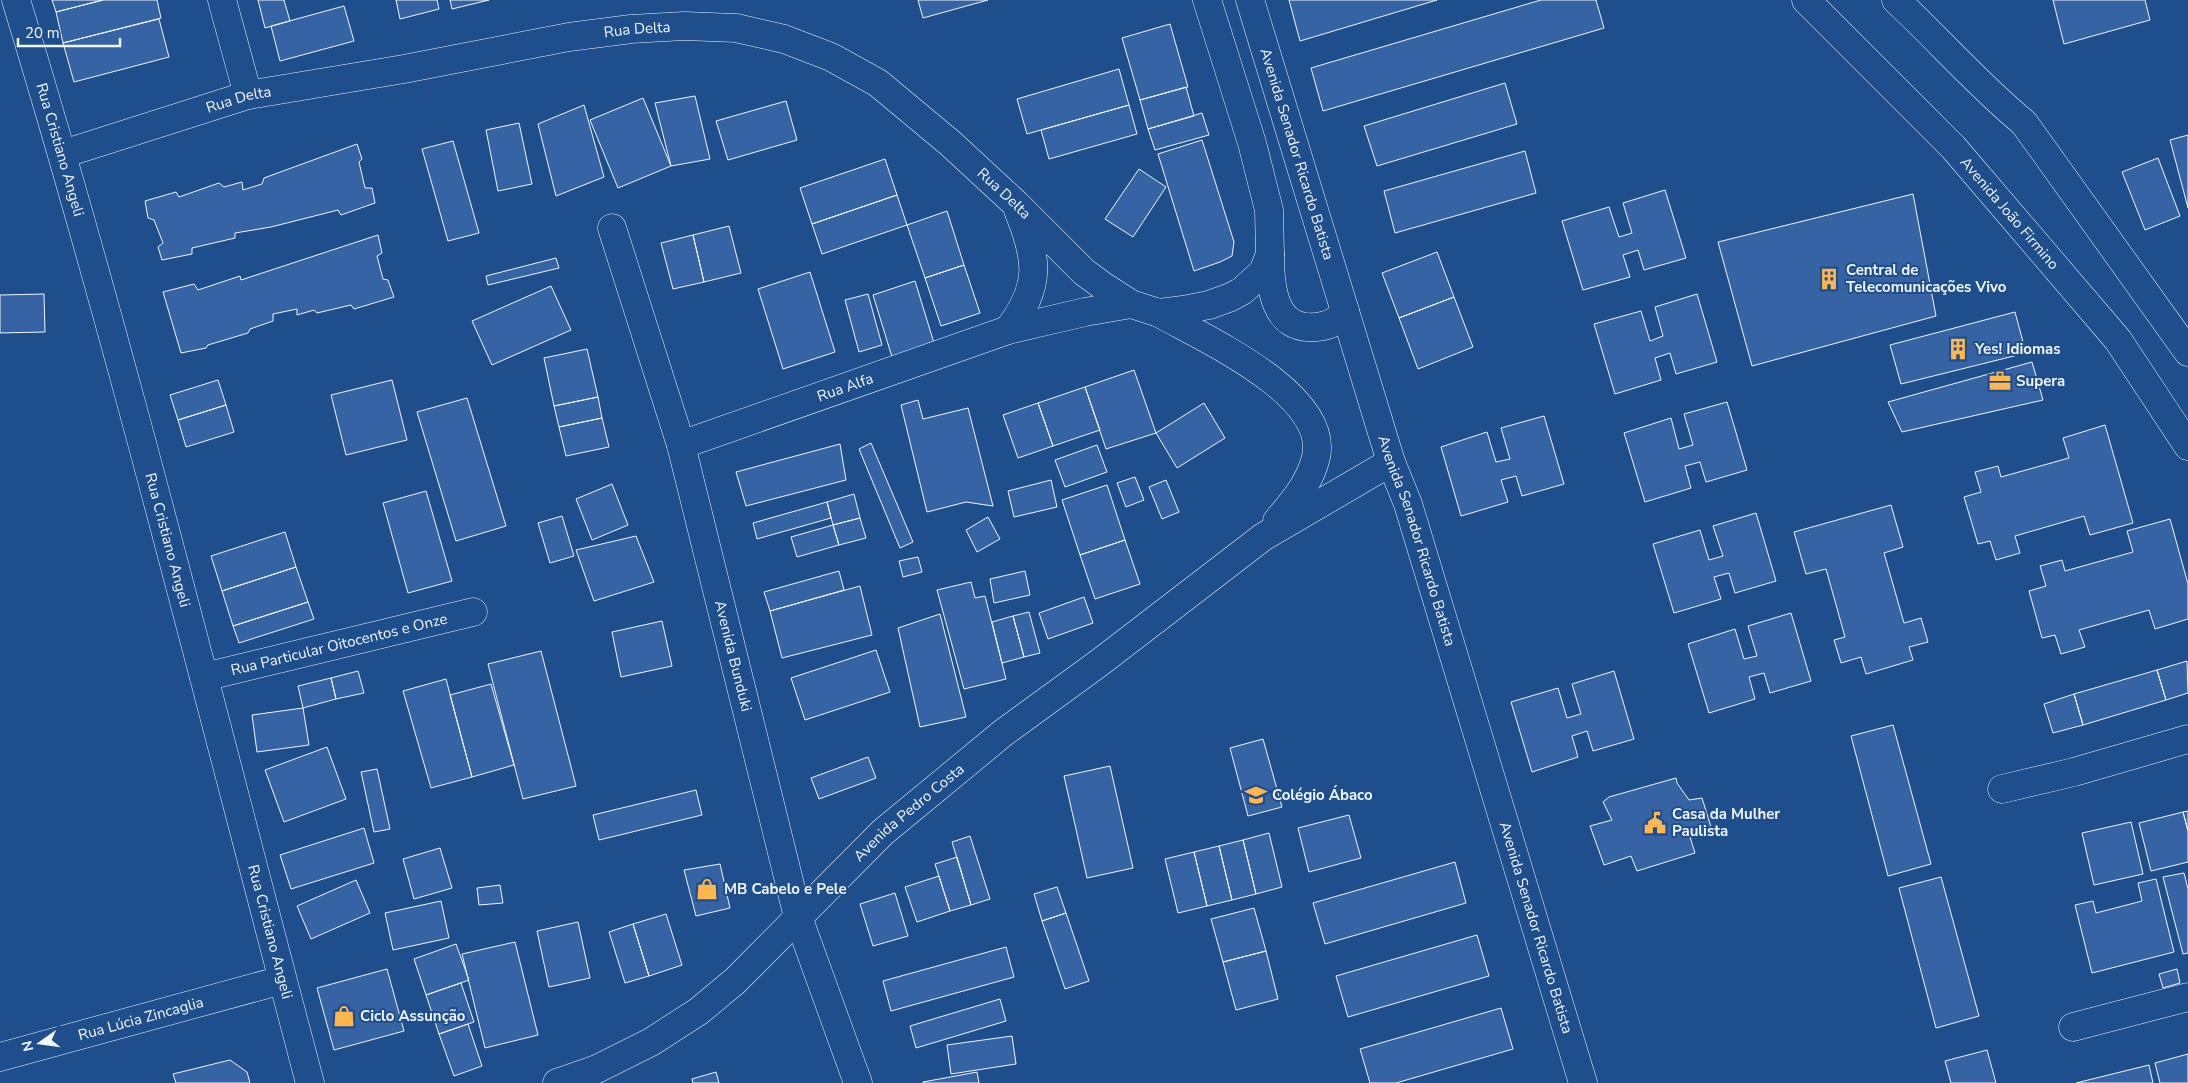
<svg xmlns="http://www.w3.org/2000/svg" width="2188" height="1083" viewBox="0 0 2188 1083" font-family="'Nunito Sans',sans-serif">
<rect width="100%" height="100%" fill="#1f4e8c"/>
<!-- building -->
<path fill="#3563a3" stroke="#f2f6ff" d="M52,0H103L56,12Z
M103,0H157L161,18L63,43L56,12Z
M258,0H284L290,21L265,28Z
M396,0H437L439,9L400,19Z
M450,0H489L452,9Z
M918,0H988L923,18Z
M1289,0H1437L1300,41Z
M1541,0H1596L1604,28L1323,111L1311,68Z
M2053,0H2145L2150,20L2064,44Z
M344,6L354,41L280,61L271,26Z
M159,19L169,57L74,82L63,43Z
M1170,24L1188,87L1140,100L1122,38Z
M1119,69L1129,105L1027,134L1017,99Z
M1505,83L1517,124L1377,166L1364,126Z
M1186,87L1194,116L1148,129L1140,100Z
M695,96L710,159L671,166L655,103Z
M643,98L671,166L618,188L590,120Z
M786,101L797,140L728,160L716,121Z
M584,105L604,177L556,196L538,124Z
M1129,105L1137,134L1049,159L1041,130Z
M1202,113L1209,135L1155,150L1148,129Z
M519,123L532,184L498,191L486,130Z
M2188,135V208L2170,140Z
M1202,140L1234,242L1232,256L1220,262L1194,271L1158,154Z
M453,141L479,233L448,241L422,149Z
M357,144L362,159L359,162L365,188H372L375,203L341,215L338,210L271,227L235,233V238L192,248V254L162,260L158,247L163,243L154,220L148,218L145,201L176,192L179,197L219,183L224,187L242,182L243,190L262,184L264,178Z
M1525,151L1536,193L1395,233L1384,191Z
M2158,158L2180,216L2145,230L2122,172Z
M885,159L897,195L812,224L800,188Z
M1139,169L1166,187L1133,237L1105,219Z
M1665,190L1686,258L1644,270L1638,250L1623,255L1630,277L1583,290L1562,221L1609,207L1619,237L1632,233L1623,203Z
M1913,194L1936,316L1752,366L1718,242Z
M897,195L907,225L822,254L812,224Z
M947,211L964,265L925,278L907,225Z
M729,226L741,273L704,282L693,235Z
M378,235L382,253L377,256L383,279L388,280L394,297L354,309L351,305L317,313L314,310L297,315V309L273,314V321L250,329L248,333L208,345L206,348L181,353L163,292L194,284L198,290L240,276L241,280Z
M693,235L704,282L673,289L661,243Z
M1437,252L1454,297L1399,318L1382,273Z
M556,258L559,268L488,285L486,276Z
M964,265L980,313L941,326L925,278Z
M810,272L835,352L783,369L758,289Z
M915,281L934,343L892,357L873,295Z
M551,286L571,330L492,365L472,321Z
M44,294L45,332L0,333V295Z
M868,294L882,345L859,352L845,300Z
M1697,294L1717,362L1676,374L1670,353L1655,358L1661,380L1615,394L1594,324L1641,311L1650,341L1663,336L1655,307Z
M1454,297L1473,347L1418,369L1399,318Z
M2015,312L2026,353L1901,384L1890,345Z
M587,349L598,397L554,406L544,358Z
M2032,362L2043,400L1902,432L1888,402Z
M1134,370L1156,433L1106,449L1085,387Z
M218,380L226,405L178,420L170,395Z
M392,380L407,440L346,455L331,395Z
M1085,387L1100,430L1053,446L1038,403Z
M598,397L602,418L559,427L554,406Z
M467,398L506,526L456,541L417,412Z
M918,400L923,419L968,408L993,506L966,502L927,512L901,405Z
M1727,402L1747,470L1706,482L1700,462L1685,466L1691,488L1645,502L1624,433L1671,418L1679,449L1693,445L1684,414Z
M1038,403L1053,446L1018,458L1003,415Z
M1204,403L1225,438L1177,468L1156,433Z
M226,405L234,432L186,447L178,420Z
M1544,416L1564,484L1522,496L1516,476L1501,480L1508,502L1461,516L1441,447L1487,432L1496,462L1510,459L1501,428Z
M602,418L609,447L566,456L559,427Z
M2105,425L2133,523L2090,535L2084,516L2015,536L2020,553L1996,560L1990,541L1978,544L1964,497L1981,492L1975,472L1998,466L2001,477L2069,458L2063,438Z
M871,443L913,542L900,548L859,449Z
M840,444L846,480L746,506L736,472Z
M1097,445L1107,472L1065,487L1055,460Z
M1135,477L1144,500L1126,507L1117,483Z
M1051,480L1057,507L1014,517L1008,491Z
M1166,480L1179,512L1162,519L1149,487Z
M612,484L628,525L592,540L576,499Z
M1107,485L1125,540L1080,555L1062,500Z
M426,491L452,581L408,593L383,503Z
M854,494L860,518L833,525L827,502Z
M827,502L831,518L757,539L753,523Z
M1891,505L1903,547L1884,553L1904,623L1921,618L1928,642L1909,647L1913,660L1866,674L1861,657L1841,663L1834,640L1845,637L1826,569L1806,574L1794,532Z
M1756,513L1776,581L1735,593L1729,573L1714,577L1721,599L1674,613L1653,544L1700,530L1709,560L1723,556L1713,526Z
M562,516L574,556L550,563L538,523Z
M988,517L1000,539L977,552L966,530Z
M860,518L866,538L839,545L833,525Z
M2170,519L2188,584V619L2155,629L2149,610L2079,630L2085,647L2061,654L2055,635L2042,638L2029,591L2046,586L2040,566L2062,560L2065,571L2133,552L2127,531Z
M833,525L839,545L797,557L791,537Z
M285,532L296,567L222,591L211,556Z
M636,536L654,582L594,601L576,550Z
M1125,540L1140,584L1095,599L1080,555Z
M918,557L922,572L903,577L899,561Z
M296,567L308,602L233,626L222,591Z
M839,571L844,590L770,611L764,592Z
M1025,571L1030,595L994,603L990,579Z
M971,582L975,598L985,596L1006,679L964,689L937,590Z
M860,586L872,635L782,658L770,611Z
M1084,597L1093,623L1048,639L1039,613Z
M308,602L314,619L239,643L233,626Z
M1029,612L1040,653L1024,657L1013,616Z
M1791,613L1811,681L1770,693L1764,673L1749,677L1755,699L1709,713L1688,644L1735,629L1744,659L1757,656L1748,626Z
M940,614L966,717L920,727L898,628Z
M1013,616L1024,657L1002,663L992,622Z
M662,621L672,666L621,677L612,632Z
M876,650L890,692L805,720L791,678Z
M541,651L576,786L523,799L488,664Z
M2187,661L2188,693L2166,700L2157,670Z
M2157,670L2166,700L2083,725L2074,694Z
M358,671L364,693L336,699L331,678Z
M1614,671L1634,739L1593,751L1587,731L1572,736L1578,757L1532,772L1511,702L1558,688L1567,718L1581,714L1572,684Z
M331,678L336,699L303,708L298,686Z
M446,679L472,777L431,788L403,691Z
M491,684L514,765L472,777L450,695Z
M2074,694L2083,725L2053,733L2044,704Z
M303,708L309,745L257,752L252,715Z
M1893,725L1931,864L1888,876L1851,736Z
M1263,739L1282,807L1248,816L1230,748Z
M327,747L346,799L284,822L265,770Z
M868,757L876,778L819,799L811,778Z
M1110,766L1133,868L1087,878L1064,776Z
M377,769L390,829L374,832L361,772Z
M1676,778L1677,783L1689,800L1702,798L1712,830L1690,837L1695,853L1637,871L1631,856L1604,865L1590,826L1612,820L1603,802L1609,797Z
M696,790L702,815L599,840L593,815Z
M2188,811V831L2183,812Z
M2183,812L2188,831V862L2151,871L2139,823Z
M1349,815L1361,858L1309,872L1298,828Z
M2131,822L2143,874L2094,885L2082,833Z
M364,828L374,863L291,889L280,855Z
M1269,833L1282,887L1256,894L1243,840Z
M970,836L990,899L971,905L952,842Z
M1243,840L1256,894L1232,900L1219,846Z
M1219,846L1232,900L1207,906L1194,852Z
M440,848L452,888L414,899L403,859Z
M1194,852L1207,906L1178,913L1165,859Z
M957,857L971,905L950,911L935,864Z
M1455,862L1466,903L1325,944L1313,903Z
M720,864L730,908L696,916L684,870Z
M2184,873L2188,889V953L2183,954L2163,877Z
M939,876L950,911L917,922L905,887Z
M1941,877L1979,1016L1936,1028L1899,888Z
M2156,879L2174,952L2092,973L2075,905L2093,901L2096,913L2142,901L2138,883Z
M356,880L370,913L311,939L297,906Z
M500,885L503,903L479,905L477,888Z
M1057,887L1066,913L1042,921L1034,894Z
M895,893L908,936L873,946L860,904Z
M441,901L449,938L393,950L385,913Z
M1254,908L1266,951L1223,962L1211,919Z
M1066,913L1089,981L1065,989L1042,921Z
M666,914L682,965L649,976L633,924Z
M578,922L590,978L549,987L537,931Z
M633,924L649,976L625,983L609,932Z
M1477,935L1489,976L1348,1017L1336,976Z
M515,942L538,1035L485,1048L462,954Z
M456,944L469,980L426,995L414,959Z
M1006,947L1014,977L891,1011L883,981Z
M1266,951L1278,999L1236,1010L1223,962Z
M387,969L404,1031L334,1050L317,988Z
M2177,969L2180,983L2163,988L2159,974Z
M461,983L474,1022L439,1034L426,995Z
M1000,999L1006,1021L916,1048L910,1026Z
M1501,1008L1513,1049L1396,1083H1370L1360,1049Z
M468,1024L482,1066L454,1076L439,1034Z
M1012,1036L1016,1064L951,1074L947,1045Z
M1987,1050L1996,1083H1951L1945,1061Z
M2188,1054V1083H2160L2155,1063Z
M230,1060L247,1072L250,1083H176L173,1074Z
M2149,1065L2153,1083H2076Z
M716,1072L719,1083H693L692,1079Z
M977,1072L979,1083H923V1082Z"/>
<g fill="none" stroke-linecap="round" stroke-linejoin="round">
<!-- minor casing -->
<g stroke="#f2f6ff" stroke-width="29">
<g id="minor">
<path d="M222,0L248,95"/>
<path id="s1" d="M1250,0L1391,462L1408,504L1583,1083"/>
<path id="s2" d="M63,154L248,95L404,69L569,37L631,29L684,26L736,28L784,39L831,57L878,83L950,143L1016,204L1084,272L1103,286L1131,304L1159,313L1183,310L1209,305L1231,297L1242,291L1263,272L1270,254L1269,210L1252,143L1207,0"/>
<path id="s3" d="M612,228L681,445L798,917L858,1083"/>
<path d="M1270,254C1270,286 1273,331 1316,327C1329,326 1339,321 1345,311"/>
<path d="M1159,313C1203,338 1330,394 1316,457C1310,483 1293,502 1277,521"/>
<path d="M1008,330C1042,286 1038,259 1018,210"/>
<path id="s4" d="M681,445L1008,330L1085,312L1131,304"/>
<path id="s5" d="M204,677L473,612"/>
<path d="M2002,789L2074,772L2188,739"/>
<path d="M2073,1027L2188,997"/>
<path id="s6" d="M0,1057L282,980"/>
<path id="s7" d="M557,1083L597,1069L651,1042L699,1011L735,981L883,832L1003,733L1099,663L1263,537L1391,462"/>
</g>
</g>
<!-- tertiary casing -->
<g stroke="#f2f6ff" stroke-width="29">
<g id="tertiary">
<path id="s8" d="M16,0C125,358 214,721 310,1083"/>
</g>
</g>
<!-- primary casing -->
<g stroke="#f2f6ff" stroke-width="29">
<g id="primary">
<path id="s9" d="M1806,0L1953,147L2118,340L2188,446"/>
<path d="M1896,0C1939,40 1978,85 2024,123L2188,352"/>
</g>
</g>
<!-- minor -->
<use href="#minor" stroke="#1f4e8c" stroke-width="28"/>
<!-- tertiary -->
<use href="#tertiary" stroke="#1f4e8c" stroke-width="28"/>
<!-- primary -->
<use href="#primary" stroke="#1f4e8c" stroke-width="28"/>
</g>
<!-- icons -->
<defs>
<g id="building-bare" transform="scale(1.725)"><path d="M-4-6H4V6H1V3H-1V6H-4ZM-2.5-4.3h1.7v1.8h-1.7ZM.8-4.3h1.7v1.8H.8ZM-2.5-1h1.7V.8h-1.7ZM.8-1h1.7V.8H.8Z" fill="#ffb74d" stroke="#1f4e8c" stroke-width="2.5" paint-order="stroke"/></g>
<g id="office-bare" transform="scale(1.725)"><path d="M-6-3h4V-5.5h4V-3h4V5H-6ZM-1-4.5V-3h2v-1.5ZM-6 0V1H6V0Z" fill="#ffb74d" stroke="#1f4e8c" stroke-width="2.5" paint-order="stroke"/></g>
<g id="school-bare" transform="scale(1.725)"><path d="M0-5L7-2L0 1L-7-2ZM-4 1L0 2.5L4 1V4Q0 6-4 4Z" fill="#ffb74d" stroke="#1f4e8c" stroke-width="2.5" paint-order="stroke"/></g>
<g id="civic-bare" transform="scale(1.725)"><path d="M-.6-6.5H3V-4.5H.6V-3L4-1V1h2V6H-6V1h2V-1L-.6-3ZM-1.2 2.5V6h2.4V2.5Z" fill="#ffb74d" stroke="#1f4e8c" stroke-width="2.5" paint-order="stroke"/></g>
<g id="shop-bare" transform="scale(1.725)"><path d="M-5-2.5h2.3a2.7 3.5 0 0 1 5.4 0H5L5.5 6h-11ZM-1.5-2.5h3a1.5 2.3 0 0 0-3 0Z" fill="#ffb74d" stroke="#1f4e8c" stroke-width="2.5" paint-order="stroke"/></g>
</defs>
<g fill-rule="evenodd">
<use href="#building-bare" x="1829" y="279"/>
<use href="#building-bare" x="1958" y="349"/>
<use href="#office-bare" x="2000" y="381"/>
<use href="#school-bare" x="1256" y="795"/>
<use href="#civic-bare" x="1655" y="823"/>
<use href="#shop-bare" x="707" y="889"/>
<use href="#shop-bare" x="344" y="1016"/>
</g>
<g text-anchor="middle" stroke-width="4" stroke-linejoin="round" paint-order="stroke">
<!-- street labels -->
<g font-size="15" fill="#f2f6ff" stroke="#1f4e8c">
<text dy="5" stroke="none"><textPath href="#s2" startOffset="589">Rua Delta</textPath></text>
<text dy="5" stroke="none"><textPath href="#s2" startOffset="184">Rua Delta</textPath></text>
<text dy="5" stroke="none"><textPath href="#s8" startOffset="156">Rua Cristiano Angeli</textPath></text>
<text dy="5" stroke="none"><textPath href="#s1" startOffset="161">Avenida Senador Ricardo Batista</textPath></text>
<text dy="5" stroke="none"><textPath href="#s2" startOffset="1009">Rua Delta</textPath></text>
<text dy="5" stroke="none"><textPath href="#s9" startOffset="295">Avenida João Firmino</textPath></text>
<text dy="5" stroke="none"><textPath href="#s4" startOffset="174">Rua Alfa</textPath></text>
<text dy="5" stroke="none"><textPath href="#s8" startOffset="561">Rua Cristiano Angeli</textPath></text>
<text dy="5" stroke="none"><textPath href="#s1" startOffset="566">Avenida Senador Ricardo Batista</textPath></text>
<text dy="5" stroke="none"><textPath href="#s5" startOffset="139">Rua Particular Oitocentos e Onze</textPath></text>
<text dy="5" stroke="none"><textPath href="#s3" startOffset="445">Avenida Bunduki</textPath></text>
<text dy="5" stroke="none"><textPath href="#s7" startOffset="449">Avenida Pedro Costa</textPath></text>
<text dy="5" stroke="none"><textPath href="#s1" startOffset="971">Avenida Senador Ricardo Batista</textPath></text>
<text dy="5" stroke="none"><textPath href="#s8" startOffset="966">Rua Cristiano Angeli</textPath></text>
<text dy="5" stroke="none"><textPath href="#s6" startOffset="146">Rua Lúcia Zincaglia</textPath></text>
</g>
<!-- poi labels -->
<g font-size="15" font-weight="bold" fill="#f2f6ff" stroke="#1f4e8c" text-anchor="start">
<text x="1846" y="275">Central de<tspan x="1846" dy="17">Telecomunicações Vivo</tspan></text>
<text x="1975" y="354">Yes! Idiomas</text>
<text x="2016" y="386">Supera</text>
<text x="1272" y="800">Colégio Ábaco</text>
<text x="1672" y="819">Casa da Mulher<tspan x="1672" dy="17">Paulista</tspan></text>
<text x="724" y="894">MB Cabelo e Pele</text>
<text x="360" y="1021">Ciclo Assunção</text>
</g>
</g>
<!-- north arrow -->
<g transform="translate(40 1043) rotate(256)" stroke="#1f4e8c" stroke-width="4" paint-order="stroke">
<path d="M0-4L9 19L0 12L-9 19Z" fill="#f2f6ff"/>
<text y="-8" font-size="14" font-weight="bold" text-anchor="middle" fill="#f2f6ff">N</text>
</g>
<!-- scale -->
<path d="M18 38v8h102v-8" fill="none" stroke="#f2f6ff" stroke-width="2.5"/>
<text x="25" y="38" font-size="15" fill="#f2f6ff" stroke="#1f4e8c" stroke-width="4" paint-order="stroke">20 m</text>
</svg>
